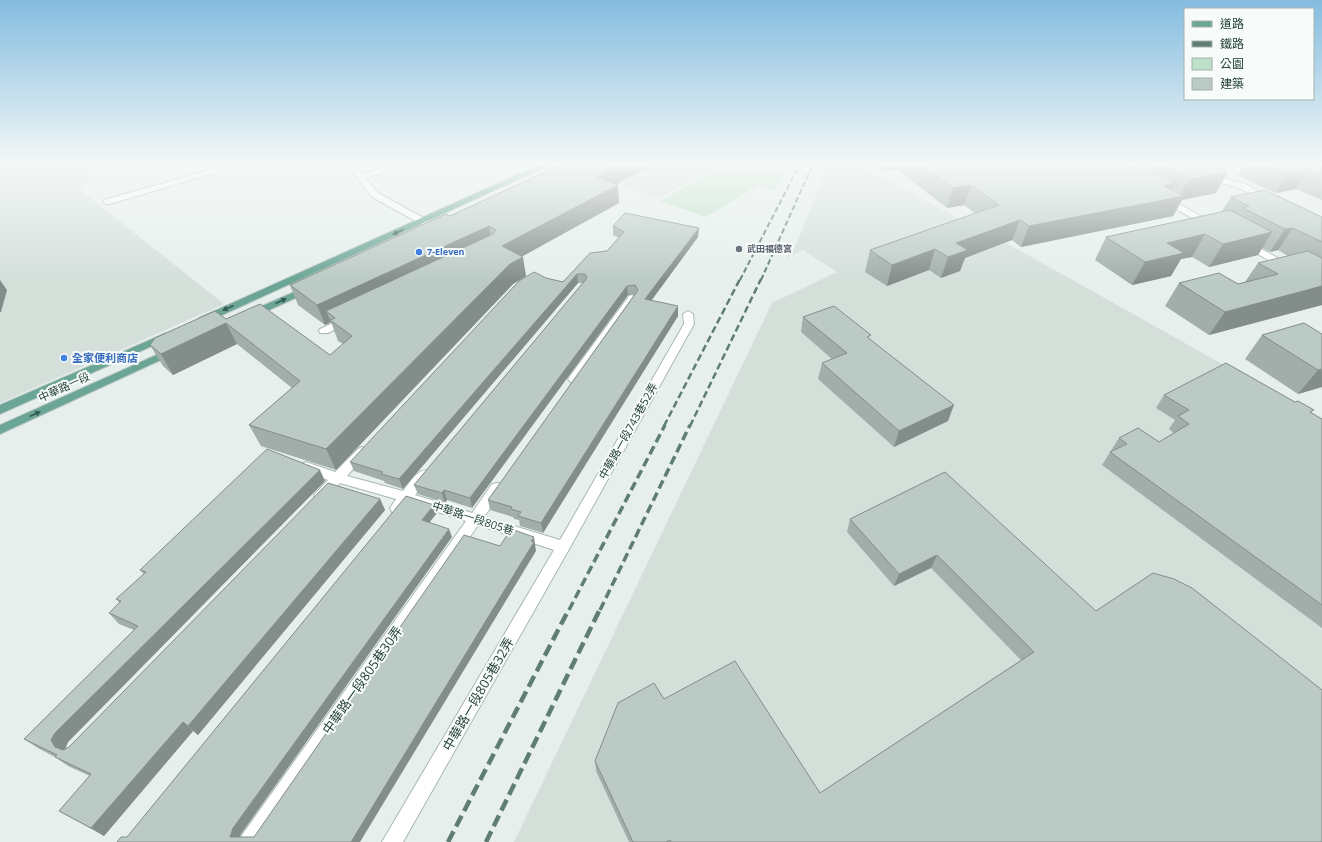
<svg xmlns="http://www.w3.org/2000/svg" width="1322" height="842" viewBox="0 0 1322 842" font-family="'Open Sans','Noto Sans TC',sans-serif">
<rect width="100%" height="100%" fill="#e6efeb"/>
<!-- built -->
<path fill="#d4dfda" d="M0,164H100L79,189L224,304L0,403Z
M605,164H720L659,199L619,184L635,175Z
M828,164H861L920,198L1019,250L1322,420V842H514L772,303L837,272L803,250L786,258L796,245Z"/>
<!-- green -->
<path fill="#bfe0c8" d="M727,164H790L775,190L759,185L706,217L660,201Z"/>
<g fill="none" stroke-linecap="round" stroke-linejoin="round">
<!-- minor casing -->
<g stroke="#a8b8b2" stroke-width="2">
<path id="minor" d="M231,164H244L110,204H107L103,202L104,200Z
M347,164H355L363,174L397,164H410L366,178L378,193L440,227L441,229L440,231H434L372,197Z
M1204,174H1207L1245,184L1272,199L1271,201H1265L1239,188L1204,178Z
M1161,197H1167L1216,225L1215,227H1209L1161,201Z
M1246,241L1291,265L1293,267L1291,269H1285L1243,246L1242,244Z
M632,295L637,298L578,382H570L568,379L570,376L629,296Z
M688,311L693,314L694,324L568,551L403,842H382L554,550L478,525L261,842H239L242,835L466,521L409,503C404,509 401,515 392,512L390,508L396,499L340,483C333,491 327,502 316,499L314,495L328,480L301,470L300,467L301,464L306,462L335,472L358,449L362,447L366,449L368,452L347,476L403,491C410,483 418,467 430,471L431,474L415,495L472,513L492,484L497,483L502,484L504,488L484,517L560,540L684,324L683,314Z
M346,317L351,320L350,322L328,333H320L319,331L320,329Z"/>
</g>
<!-- major casing -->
<g stroke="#c2cac8" stroke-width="2">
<path id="major" d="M541,164H552L207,322L203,323L198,320L199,318Z
M308,286L313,289L311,291L256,316H248L247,314L248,312Z
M166,333L171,336L170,338L0,414V405Z
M172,348L176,349L177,351L176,353L0,434V425Z"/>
</g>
<!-- minor -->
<use href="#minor" fill="#fff" fill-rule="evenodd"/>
<!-- major -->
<use href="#major" fill="#6aa596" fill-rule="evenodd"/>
<!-- rail-far3 -->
<path stroke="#5f7d75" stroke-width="2" stroke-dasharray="5.5 3" stroke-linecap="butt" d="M740,280L800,164
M761,280L813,164"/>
<!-- rail-far2 -->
<path stroke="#5f7d75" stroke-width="2.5" stroke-dasharray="7 3.5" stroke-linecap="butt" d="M664,426L740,279
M690,426L761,279"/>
<!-- rail-far1 -->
<path stroke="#5f7d75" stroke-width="3.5" stroke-dasharray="9 4.5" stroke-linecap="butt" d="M569,610L665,425
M600,610L690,425"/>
<!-- rail -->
<path stroke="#5f7d75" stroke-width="4.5" stroke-dasharray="12 5.5" stroke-linecap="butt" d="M448,842L569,609
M486,842L600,609"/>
</g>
<!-- wall -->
<path fill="#a1aea9" d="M562,164H659L643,172L640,171L617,184L619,203L522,256L526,276L513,284L336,470L261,446L249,425L292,388L237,344L173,375L163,366L150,345L226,319L330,355L343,344L338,341L331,322L325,325L298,305L290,285L450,216Z
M872,164H988L990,165L1128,167L1149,170L1151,164H1212L1216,193L1182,200L1173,216L1021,247L1012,240L965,258L960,271L941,278L929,270L887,286L865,272L870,250L976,214L964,205L947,208L896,169L881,171Z
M1244,164H1312L1318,167L1322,166V200L1296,189L1276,193L1238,176Z
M1231,197L1322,217V305L1209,335L1165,306L1179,283L1238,284L1245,282L1258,263L1288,256L1278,250L1270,252L1262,248L1258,255L1209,267L1192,257L1181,259L1171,276L1132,285L1095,260L1106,237L1221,212Z
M613,226L698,237L651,300L678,316L543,533L520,526L519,520L514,519L513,517L490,510L488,500L634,295H628L472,508L447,500L445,503L418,494L414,485L583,283H578L403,489L385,483L384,481L354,471L350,462L546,278L563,282L607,251L619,238L613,235Z
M803,317L870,339L948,421L894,447L818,379L822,363L832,359L801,332Z
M1322,334V387L1298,394L1245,359L1262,335Z
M1164,395L1311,413L1322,419V628L1102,465L1119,438L1159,442L1174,433L1169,429L1175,420L1156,408Z
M945,472L1322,842H629L596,771L595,761L664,699L820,793L1021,660L931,568L894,586L847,532L850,519Z
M325,481L68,742L65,749L69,747L380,499L385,510L198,735L193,731L104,836L59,811L90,776L68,766L55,757L38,748L24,739L134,630L119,624L109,613L120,603L116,599L144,574L140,570Z"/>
<!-- shaded-wall -->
<path fill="#838d89" d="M620,164H639L640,171L598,195L597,177Z
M643,164H659L643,172Z
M882,164H897L896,169L881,171Z
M1308,169L1296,189L1276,193L1288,174Z
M1228,172L1216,193L1182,200L1173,216L1021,247L1029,226L1164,186L1175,183L1167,199L1179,197L1189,179Z
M618,185L619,203L505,266L502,246Z
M971,185L964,205L947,208L953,188Z
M1020,220L1012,240L965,258L960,271L941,278L948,257L956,243Z
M489,226L492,246L335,318L326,311L331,322L325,325L317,305Z
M699,228L698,237L646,308L645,299Z
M1293,228L1278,250L1270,252L1285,229Z
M1272,232L1258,255L1209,267L1223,244Z
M1205,234L1192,257L1181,259L1171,276L1132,285L1145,262L1167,243Z
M935,249L929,270L887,286L892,265Z
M523,257L526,276L513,284L336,470L326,449L510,264Z
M577,274L578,283L403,489L399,479Z
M0,280L7,290L1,312H0Z
M627,286L628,295L472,508L470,498Z
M1322,286V305L1209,335L1225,312Z
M678,306V316L543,533L541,523Z
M226,323L237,344L173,375L161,354Z
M1322,369V387L1298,394L1318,370Z
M954,405L948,421L894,447L899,431Z
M320,470L325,481L68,742L65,750L68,756L55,747L51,740L55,733Z
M444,490L447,500L445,503L442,493Z
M380,499L385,510L198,735L188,726Z
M434,505L437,513L425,528L422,520Z
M449,529L452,537L241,834L238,842L230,837L233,828Z
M534,537L536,551L360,842H351Z
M937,555L931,568L894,586L899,574Z
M183,722L193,731L104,836L91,828Z"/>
<!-- building -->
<path fill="#bbcac4" stroke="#838d89" d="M562,164H620L597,177L618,185L502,246L523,257L510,264L326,449L249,425L300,381L226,323L161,354L150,345L155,338L215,311L226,319L260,304L330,355L352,336L330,320L335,318L326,311L493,234L496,230L489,226L317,305L290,285L446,214L450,216Z
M920,164H988L990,165L996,164H1123L1128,167L1140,165L1175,183L1164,186L1184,196L1029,226L1020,220L956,243L968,250L948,257L935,249L892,265L870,250L999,205L971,185L953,188Z
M1159,164H1212L1228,172L1189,179Z
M1266,164H1312L1318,167L1322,166V175L1308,169L1288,174Z
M1265,190L1322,217V242L1293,228L1285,229L1243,208L1249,206L1231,197Z
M1230,210L1272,232L1223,244L1205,234L1167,243L1184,253L1145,262L1106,237Z
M625,213L699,228L645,299L678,306L541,523L518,516L521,512L511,509L512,507L488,500L638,290L635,285L627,286L470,498L444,490L442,493L414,485L587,278L585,274H577L399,479L381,474L383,472L350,462L519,281L534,272L546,278L563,282L590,253L607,251L624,232L613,226Z
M1308,251L1322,258V286L1225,312L1179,283L1219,273L1238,284L1278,274L1258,263Z
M834,306L871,335L867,337L954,405L899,431L822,363L847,353L803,317Z
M1304,323L1322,334V369L1318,370L1262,335Z
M1226,363L1295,402L1298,401L1314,410L1310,412L1322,419V605L1110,452L1127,444L1119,438L1138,428L1159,442L1189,424L1178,416L1189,410L1164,395Z
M267,449L320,470L55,733L51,740L55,747L63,750L69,747L328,483L380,499L188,726L183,722L91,828L59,811L91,774L55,757L57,755L24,739L138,626L109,613L121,601L116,599L146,572L140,570Z
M945,472L1096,611L1153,573L1174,579L1192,588L1322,690V842H671L670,840L666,842H633L595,761L618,703L654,683L664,699L735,661L820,793L1034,652L937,555L899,574L850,519Z
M406,496L434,505L422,520L449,529L233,828L230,837H254L464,535L500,546L511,529L534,537L531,541L534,542L351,842H117L121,837H127Z"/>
<!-- one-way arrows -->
<defs><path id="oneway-solid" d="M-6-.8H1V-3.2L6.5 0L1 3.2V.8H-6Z"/></defs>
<g fill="#365b51">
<use href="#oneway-solid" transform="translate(398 232) rotate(156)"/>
<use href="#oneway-solid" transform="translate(281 301) rotate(-25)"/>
<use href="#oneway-solid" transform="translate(228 308) rotate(156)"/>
<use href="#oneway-solid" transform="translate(35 414) rotate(-25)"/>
</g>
<!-- sky -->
<linearGradient id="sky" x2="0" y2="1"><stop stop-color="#84bce0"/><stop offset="0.58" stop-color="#f4f8f6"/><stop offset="1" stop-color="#f4f8f6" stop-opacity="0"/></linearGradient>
<rect width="1322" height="282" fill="url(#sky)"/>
<!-- markers -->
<circle fill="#6b7280" stroke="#f7fbf9" stroke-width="1.5" cx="739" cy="249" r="4"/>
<g fill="#3f7fe0" stroke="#f7fbf9" stroke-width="1.5">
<circle cx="419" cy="252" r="4"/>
<circle cx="64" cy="358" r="4"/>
</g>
<g text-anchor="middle" stroke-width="4" stroke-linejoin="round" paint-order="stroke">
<!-- far-worship labels -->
<g font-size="9" font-weight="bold" fill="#5b616d" stroke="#f7fbf9" text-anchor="start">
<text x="747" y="252">武田福德宮</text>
</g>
<!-- far-shop labels -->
<g font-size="9" font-weight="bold" fill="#366cbe" stroke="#f7fbf9" text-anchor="start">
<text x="427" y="255">7-Eleven</text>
</g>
<!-- shop labels -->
<g font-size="11" font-weight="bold" fill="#366cbe" stroke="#f7fbf9" text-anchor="start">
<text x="72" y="362">全家便利商店</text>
</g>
<!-- street labels -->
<g font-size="11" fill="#24423a" stroke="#f7fbf9">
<text transform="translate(64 387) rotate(-25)" y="4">中華路一段</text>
<text transform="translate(628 431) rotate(-61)" y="4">中華路一段743巷52弄</text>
<text transform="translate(473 518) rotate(18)" y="4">中華路一段805巷</text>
</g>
<!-- near-street labels -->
<g font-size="13" fill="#24423a" stroke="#f7fbf9">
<text transform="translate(362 680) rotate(-55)" y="5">中華路一段805巷30弄</text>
<text transform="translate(478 694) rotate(-60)" y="5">中華路一段805巷32弄</text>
</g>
</g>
<!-- legend -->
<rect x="1184" y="8" width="130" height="92" fill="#f7fbf9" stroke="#a3b1ad"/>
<rect x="1192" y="21" width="20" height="6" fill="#6aa596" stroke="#a3b1ad"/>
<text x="1220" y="28" font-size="12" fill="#24423a">道路</text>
<rect x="1192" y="41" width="20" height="6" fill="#5f7d75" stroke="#a3b1ad"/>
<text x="1220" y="48" font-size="12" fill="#24423a">鐵路</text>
<rect x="1192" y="58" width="20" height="12" fill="#bfe0c8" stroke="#a3b1ad"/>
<text x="1220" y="68" font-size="12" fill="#24423a">公園</text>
<rect x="1192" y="78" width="20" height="12" fill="#bbcac4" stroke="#a3b1ad"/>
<text x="1220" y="88" font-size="12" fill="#24423a">建築</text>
</svg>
